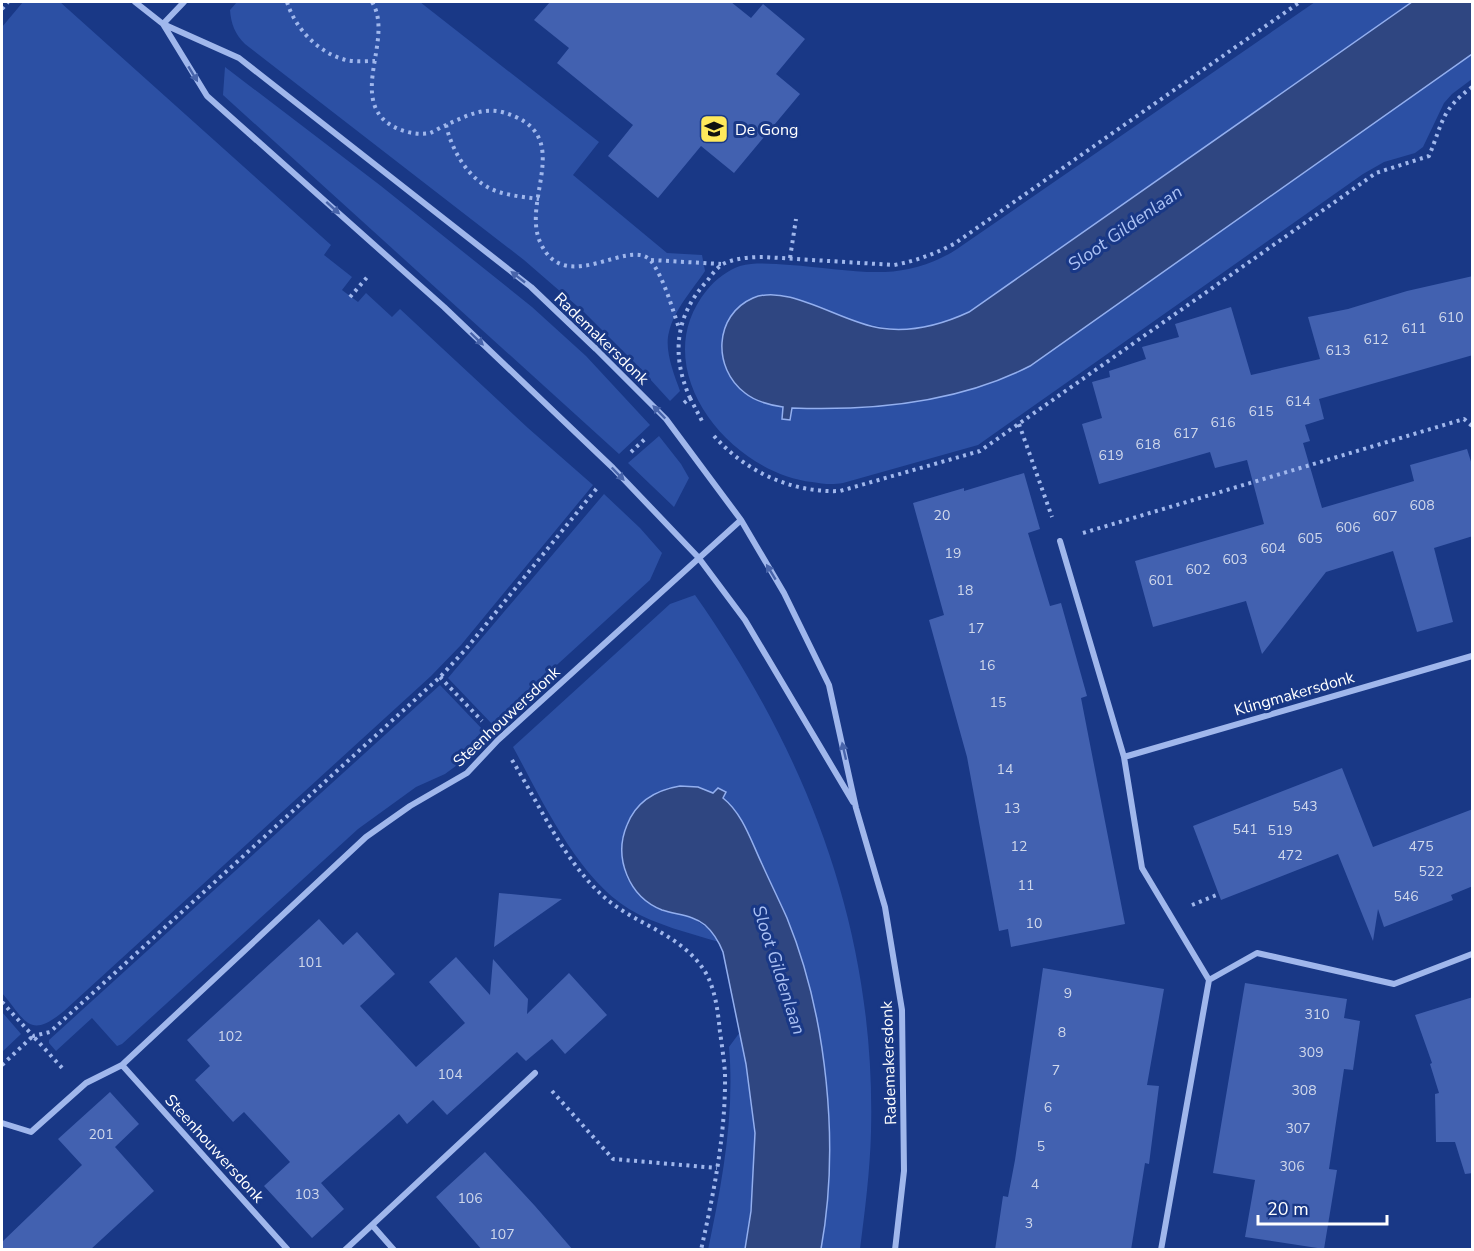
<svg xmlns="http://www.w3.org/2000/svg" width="1474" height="1251" viewBox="0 0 1474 1251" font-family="'Nunito Sans',sans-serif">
<rect width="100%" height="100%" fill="#193886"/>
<!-- green -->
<path fill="#2c50a4" d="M23,2H60L331,245L324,255L352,277L342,290L358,302L366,293L392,317L400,309L528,428L593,485L461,645L431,676L64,1011C29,1040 26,1021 2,993V27Z
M237,2H420L599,142L573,175L667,253L702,255L705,271C693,289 674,310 669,332C664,350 674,374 680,391L670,401L639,367L584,312L524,260L245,44C235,34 231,24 230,10Z
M1315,2H1412L976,308C917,343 872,329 814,306C797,300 780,290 761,296C717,310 707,364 745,393C756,402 769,405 783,407L782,419L790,420L791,408L820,409L879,406L1012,375L1030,366L1472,54V79L1452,94L1444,103L1423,147L1415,153L1384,162L1363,174L978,445L843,483C832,485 823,484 812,482C728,472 644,367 707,290C715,280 728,270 740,266C756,262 773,264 790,265C821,267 854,273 885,272C910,271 936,263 957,249Z
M225,67L381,186L532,307L586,356L650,425L619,454L223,95Z
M659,436L681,464L689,478L674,507L628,463Z
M604,494L640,528L662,553L650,580L492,724L448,678Z
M695,595C809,757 876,932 871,1132C870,1171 865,1210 860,1249H821C841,1141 827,1022 787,919C780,900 770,881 761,862C750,839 737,803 712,793C669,776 623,800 622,849C622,859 623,870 628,880C632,886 655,906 662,910C667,912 674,913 680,914C697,919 709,927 719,942C689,933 656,925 629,909C577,877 542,800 513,747L670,604Z
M440,685L484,731L476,747L464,760L445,774L416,787L358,829L122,1044L117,1046L92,1018L56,1051L49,1043V1040Z
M2,1012L21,1034L2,1052Z
M740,1032C747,1066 754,1100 755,1134C756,1173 751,1211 745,1249L708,1250C722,1183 735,1115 729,1047Z"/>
<!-- water -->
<path fill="#2f4681" stroke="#93afef" stroke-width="1.5" d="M1412,2H1472V54L1030,366C958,403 872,411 792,408L790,420L782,419L783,407C769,405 756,402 745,393C712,368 714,315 753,298C788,283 842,323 880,328C911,333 941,325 969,312Z
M680,786L698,787L713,793L718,788L726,792L723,798C743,814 751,841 762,864C770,882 779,900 787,918C827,1016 840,1145 821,1249H745L751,1211L755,1133L746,1064L723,952C719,942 714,933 705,925C693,915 677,915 662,910C629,897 613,858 627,825C636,802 656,790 680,786Z"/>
<!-- building -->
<path fill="#4261b0" d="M550,2H731L751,18L763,4L805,39L776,74L800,94L734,173L701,146L658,198L608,156L633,125L557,63L569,48L534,20Z
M1473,276V355L1319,399L1324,419L1305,425L1310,441L1303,443L1322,508L1414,481L1410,465L1467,449L1473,468V536L1434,548L1453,622L1417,632L1393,551L1326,572L1262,654L1246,601L1153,627L1135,561L1264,524L1247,460L1215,468L1210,452L1099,484L1082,424L1102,418L1092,382L1110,377L1109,371L1146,359L1142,347L1179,337L1175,324L1231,307L1251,375L1320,359L1308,317L1348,309L1407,291Z
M1024,473L1040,529L1028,533L1050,606L1061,603L1087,696L1081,698L1125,924L1011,947L1008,929L999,931L967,757L929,620L944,615L913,503L964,488V491Z
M1342,768L1373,847L1473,809V886L1451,895L1453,900L1384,927L1378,909L1373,941L1338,854L1221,900L1193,826Z
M499,893L562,899L494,947Z
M319,919L343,945L357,932L395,974L360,1006L416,1067L465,1023L429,982L456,957L490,995L493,959L528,999L527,1014L569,973L607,1015L565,1054L552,1039L526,1061L517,1052L447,1115L433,1100L407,1124L399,1114L321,1183L344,1209L312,1238L264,1186L290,1162L244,1112L233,1122L195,1080L210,1066L187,1040Z
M1043,968L1164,989L1147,1085L1159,1086L1149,1164L1145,1163L1131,1250H995L1003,1196L1008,1197L1015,1160Z
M1245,983L1347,999L1344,1018L1360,1021L1353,1070L1344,1069L1329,1169L1337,1170L1324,1249L1245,1237L1255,1180L1213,1173Z
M1473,997V1173L1465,1174L1455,1142H1436L1435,1094L1439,1093L1430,1064L1432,1063L1415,1015Z
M110,1092L139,1124L115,1147L154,1191L90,1250H2V1242L82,1165L58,1139Z
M485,1152L535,1206L573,1250H482L436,1197Z"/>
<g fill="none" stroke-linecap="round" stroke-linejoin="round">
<!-- path -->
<path stroke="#a0b7ec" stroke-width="4" stroke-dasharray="3 4.5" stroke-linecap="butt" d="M287,2C295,28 318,53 346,60C355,62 366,61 375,61
M372,2C393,36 354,89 383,119C394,130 415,136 430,133C435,131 441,127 446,125C464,117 482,107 502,112C579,133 519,200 541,244C566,297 630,236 651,261C664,278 672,308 679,328
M2,9L8,2
M446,125C452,151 469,181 496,191C510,196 525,197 539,199
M790,258L796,219
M651,260L721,264
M350,297L369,275
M690,398L702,421
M684,403L690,398C671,355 675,316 707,281C711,276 717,267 723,264C735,258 751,257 764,257L894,265C916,261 934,254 954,244L1300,2
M1019,424L1052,517
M714,436C746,472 792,493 840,491L980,451L1376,173L1429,156C1443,122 1441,110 1472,87
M631,452L647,437
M1083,533L1464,419L1472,426
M440,677L482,721
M512,760C539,804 564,861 603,896C636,926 683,933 707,975C716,993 718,1013 720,1032C722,1046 724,1060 725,1073C726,1132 714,1192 701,1250
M1192,905L1219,894
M2,1002L33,1036L50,1032L440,677L466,649L597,488
M2,1065L33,1036L64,1070
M552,1091L613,1159L717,1168"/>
<!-- minor -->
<path stroke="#a0b7ec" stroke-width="6" d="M135,2L163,24L239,58L531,287L596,349L666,419L741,520L784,593L829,685L856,808L885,907L902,1010L904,1171L895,1250
M163,24L207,96L444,307L613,468L698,557L745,620L853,802
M163,24L184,2
M1060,541L1124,757L1142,868L1209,980L1161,1250
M1124,757L1472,656
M1209,980L1257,953L1394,984L1472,954
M122,1065L288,1250
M2,1123L31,1132L86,1083L122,1065L366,837L410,806L467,773L498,740L741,520
M372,1225L535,1073
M345,1250L372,1225L394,1250"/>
</g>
<!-- one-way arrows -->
<defs><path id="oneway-solid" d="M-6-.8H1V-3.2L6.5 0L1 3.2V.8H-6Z" transform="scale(1.5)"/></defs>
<g fill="#4864aa">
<use href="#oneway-solid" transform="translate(193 74) rotate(59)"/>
<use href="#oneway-solid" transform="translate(333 208) rotate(42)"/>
<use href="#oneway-solid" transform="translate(518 277) rotate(-142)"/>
<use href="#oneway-solid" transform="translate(477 339) rotate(44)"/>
<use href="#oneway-solid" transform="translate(659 412) rotate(-134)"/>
<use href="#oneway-solid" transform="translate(618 474) rotate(46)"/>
<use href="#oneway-solid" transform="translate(771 572) rotate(-121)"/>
<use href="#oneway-solid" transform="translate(844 751) rotate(-103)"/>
</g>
<!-- icons -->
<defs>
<g id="school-square" transform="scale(1.5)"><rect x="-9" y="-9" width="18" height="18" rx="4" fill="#ffe95b" stroke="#193886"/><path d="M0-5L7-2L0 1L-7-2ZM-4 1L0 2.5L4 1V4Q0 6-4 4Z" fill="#111"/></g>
</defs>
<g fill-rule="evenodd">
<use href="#school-square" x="714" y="129"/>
</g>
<g text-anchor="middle" stroke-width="6" stroke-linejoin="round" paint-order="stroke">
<!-- number labels -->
<g font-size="14" fill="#d0d8eb">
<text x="1451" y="322">610</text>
<text x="1414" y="333">611</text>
<text x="1376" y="344">612</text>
<text x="1338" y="355">613</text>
<text x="1298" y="406">614</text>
<text x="1261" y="416">615</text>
<text x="1223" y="427">616</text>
<text x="1186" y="438">617</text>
<text x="1148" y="449">618</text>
<text x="1111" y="460">619</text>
<text x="1422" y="510">608</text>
<text x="942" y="520">20</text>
<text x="1385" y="521">607</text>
<text x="1348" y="532">606</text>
<text x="1310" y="543">605</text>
<text x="1273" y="553">604</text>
<text x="953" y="558">19</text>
<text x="1235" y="564">603</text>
<text x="1198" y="574">602</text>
<text x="1161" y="585">601</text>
<text x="965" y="595">18</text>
<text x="976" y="633">17</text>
<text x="987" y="670">16</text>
<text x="998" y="707">15</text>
<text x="1005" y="774">14</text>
<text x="1305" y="811">543</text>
<text x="1012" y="813">13</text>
<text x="1245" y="834">541</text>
<text x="1280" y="835">519</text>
<text x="1019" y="851">12</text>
<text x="1421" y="851">475</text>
<text x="1290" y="860">472</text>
<text x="1431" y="876">522</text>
<text x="1026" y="890">11</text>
<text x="1406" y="901">546</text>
<text x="1034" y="928">10</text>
<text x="310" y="967">101</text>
<text x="1068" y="998">9</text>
<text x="1317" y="1019">310</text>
<text x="1062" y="1037">8</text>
<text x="230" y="1041">102</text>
<text x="1311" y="1057">309</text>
<text x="1056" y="1075">7</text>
<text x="450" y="1079">104</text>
<text x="1304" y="1095">308</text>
<text x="1048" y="1112">6</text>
<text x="1298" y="1133">307</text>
<text x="101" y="1139">201</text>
<text x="1041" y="1151">5</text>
<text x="1292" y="1171">306</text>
<text x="1035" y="1189">4</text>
<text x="307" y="1199">103</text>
<text x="470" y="1203">106</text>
<text x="1029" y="1228">3</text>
<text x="502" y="1239">107</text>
</g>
<!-- poi labels -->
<g font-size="16" fill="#fff" stroke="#193886" text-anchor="start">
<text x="735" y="135">De Gong</text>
</g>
<!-- street labels -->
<g font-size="16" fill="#fff" stroke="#193886">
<text transform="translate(602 338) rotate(44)" y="6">Rademakersdonk</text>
<text transform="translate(1294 693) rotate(-16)" y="6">Klingmakersdonk</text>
<text transform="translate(506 716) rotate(-43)" y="6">Steenhouwersdonk</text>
<text transform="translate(888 1063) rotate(-92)" y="6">Rademakersdonk</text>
<text transform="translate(215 1148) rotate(48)" y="6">Steenhouwersdonk</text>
</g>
<!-- water labels -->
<g font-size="18" font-style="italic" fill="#abc1f4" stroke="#193886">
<text transform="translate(1125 228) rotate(-35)" y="6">Sloot Gildenlaan</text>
<text transform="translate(779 970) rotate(72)" y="6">Sloot Gildenlaan</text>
</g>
</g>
<!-- border -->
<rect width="1474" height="1251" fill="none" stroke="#ffffff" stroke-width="6"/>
<!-- scale -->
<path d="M1258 1215v9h129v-9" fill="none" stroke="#ffffff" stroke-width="3"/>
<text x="1267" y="1215" font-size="18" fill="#ffffff" stroke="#193886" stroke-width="4.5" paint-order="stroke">20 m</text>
</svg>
